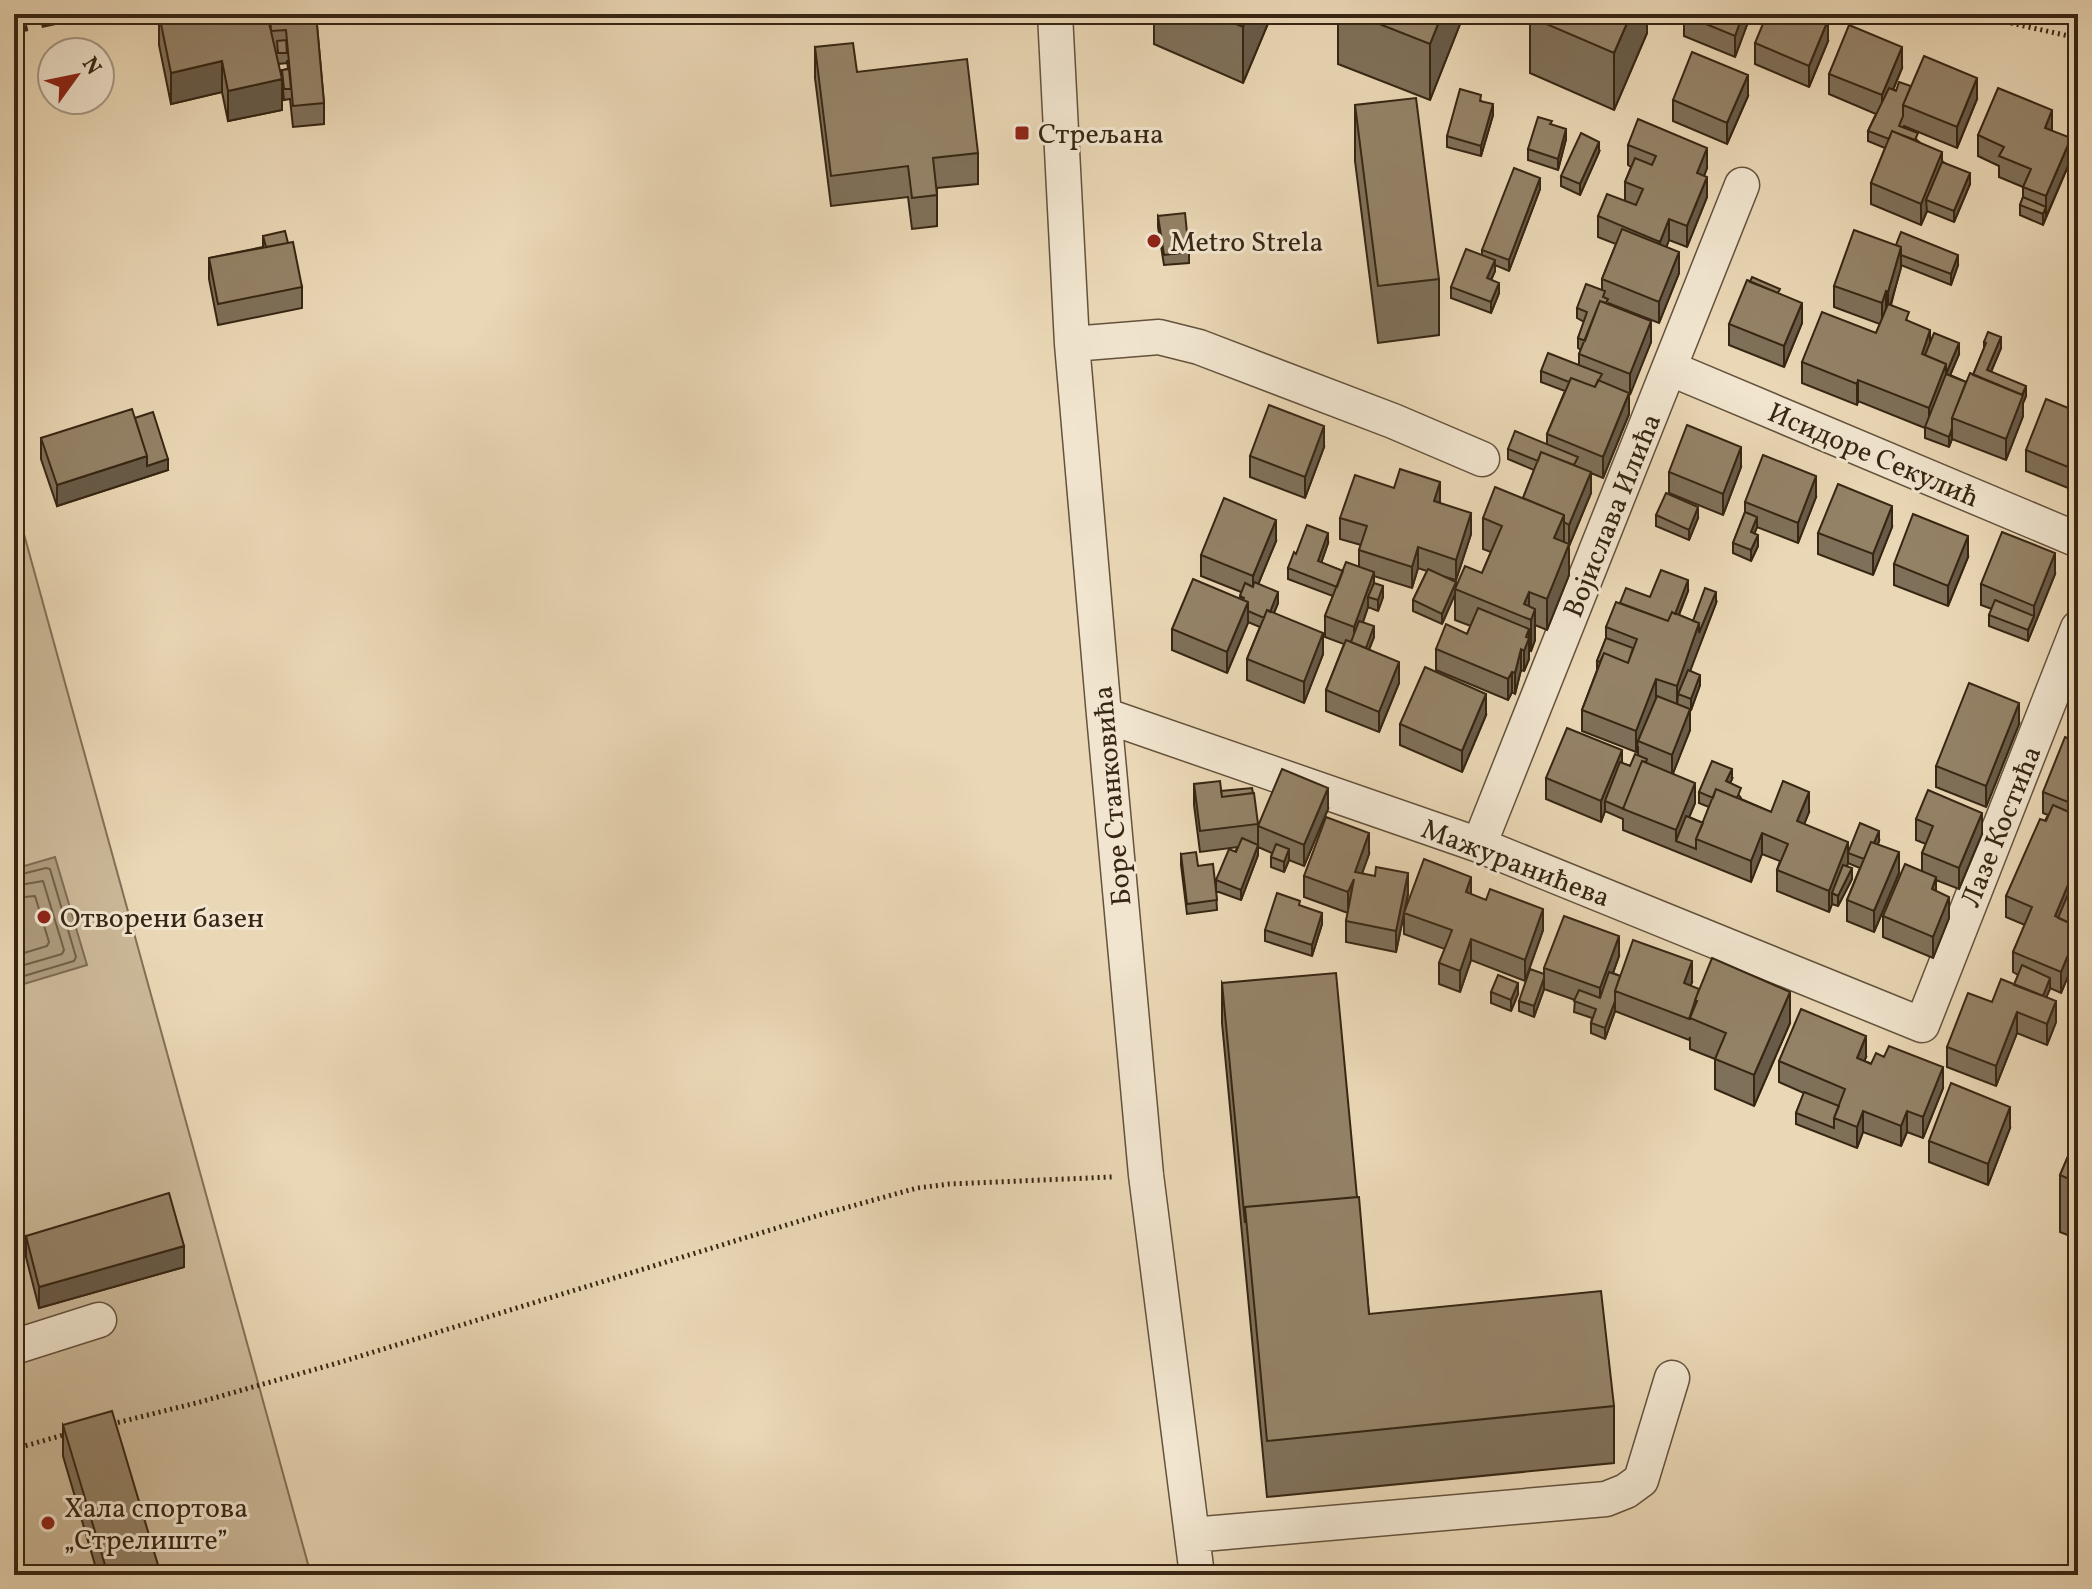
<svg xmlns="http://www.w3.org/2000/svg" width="2092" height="1589" viewBox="0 0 2092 1589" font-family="Vollkorn,serif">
<rect width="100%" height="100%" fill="#ead7b5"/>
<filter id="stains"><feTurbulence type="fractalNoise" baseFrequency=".0025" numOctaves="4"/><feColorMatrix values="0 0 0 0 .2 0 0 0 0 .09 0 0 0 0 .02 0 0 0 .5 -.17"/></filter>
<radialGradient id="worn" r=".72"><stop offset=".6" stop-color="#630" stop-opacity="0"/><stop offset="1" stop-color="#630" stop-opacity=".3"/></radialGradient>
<!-- green -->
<path fill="#ccb999" stroke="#827056" stroke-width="2" d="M14,498L311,1575H14Z"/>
<!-- water -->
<path fill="#ad9b7e" stroke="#7e6c53" stroke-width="2" d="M55,857L87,965L14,987V869Z"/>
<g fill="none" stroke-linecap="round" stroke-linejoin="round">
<!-- shore -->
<path stroke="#726048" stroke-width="2" d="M14,876L46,868L50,869L76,957L74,961L14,979
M14,886L43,881L64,950L62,954L14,968
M14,898L35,896L49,942L47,946L14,956"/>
<!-- minor casing -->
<g stroke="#64523c" stroke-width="37">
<path id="minor" d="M1055,14L1072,344L1104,715L1146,1175L1197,1575
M1072,344L1159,337L1199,347L1393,421L1482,459
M1669,368L2078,540
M1104,715L1479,845L1922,1025L2078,628
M1479,845L1742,185
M14,1347L99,1320
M1192,1535L1606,1499L1626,1491L1641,1480L1672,1378"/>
</g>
<!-- path -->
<path stroke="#372613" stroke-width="5" stroke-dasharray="2 4" stroke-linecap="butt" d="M1970,14L2078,38
M112,1424L200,1402L341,1362L816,1216L917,1188L949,1184L1112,1177
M14,1449L67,1434"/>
<!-- minor -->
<use href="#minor" stroke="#f1e5cf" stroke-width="34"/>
<!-- rail -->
<path stroke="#372613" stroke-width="6" stroke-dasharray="14 14" stroke-linecap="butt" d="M14,31L93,14"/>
</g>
<!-- wall -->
<path fill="#7f7059" stroke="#372613" stroke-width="2" d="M159,14L268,20V14H316L324,103V124L293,127L290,99L284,100L282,81V70L288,69L287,60V63L278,64L282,110L228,121L222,92L171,104L159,45Z
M1154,14H1272L1243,83L1154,44Z
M1338,14H1462V19L1430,100L1338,64Z
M1647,14V33L1614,110L1530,73V17Z
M1751,14L1735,57L1684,36V15Z
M1828,41L1809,87L1755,64V43Z
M815,47L857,72L978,153V184L937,188V226L912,229L908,197L831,206L815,78Z
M1902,68L1893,90L1896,91L1911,86L1977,99L1957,148L1904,126L1903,127L1918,141L1970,184L1954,222L1927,211L1921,225L1871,204V183L1885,148L1868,141V131L1876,114L1829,94V74Z
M1748,96L1727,144L1673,121V100Z
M1481,101L1493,115L1481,156L1447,147V136Z
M1355,105L1439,279V335L1378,343L1355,161Z
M1552,125L1566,139L1558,170L1528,160V149Z
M2052,131L2071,159L2043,225L2020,215V205L2023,197V187L1999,177V166L1978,156V135Z
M1628,145L1707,168L1704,176L1707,197L1687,247L1669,240L1666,247L1679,273L1659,323L1608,303L1651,342L1629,395V414L1603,478L1591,473V493L1569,546V575L1547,630L1535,625V640L1531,651L1529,650V659L1524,671L1521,670L1515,694L1512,692L1508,700L1436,670V649L1467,634L1471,626L1455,620V594L1442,624L1413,611V600L1427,571L1418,568L1412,588L1374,576V583L1383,597L1378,611L1368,607L1363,622L1374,637L1369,650L1399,683L1379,732L1326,711V690L1344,644L1325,637V616L1333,596L1288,579V568L1296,554L1328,543L1321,563L1343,571L1359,567V550L1361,545L1340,539V518L1440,503L1471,534L1456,580L1442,576L1456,588L1482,573L1491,552L1483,549V518L1523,498L1534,470L1508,459V449L1547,445V434L1565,391L1541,382V371L1579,365V354L1581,350L1578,348V338L1584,322L1577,318V308L1602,290V279L1616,244L1598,237V216L1625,201V182L1631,167L1628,165Z
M1599,152L1580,195L1561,186V176Z
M1540,189L1509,271L1495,265V271L1491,280L1499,293L1491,313L1451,298V287L1482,255V250Z
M1158,216L1189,252V263L1164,265L1158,227Z
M263,236L288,243L302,287V308L218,325L209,279V258L263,247Z
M1896,246L1958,265L1951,285L1901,265L1891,305L1930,342L1959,354L1950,375L1966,382L1973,375L1984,349V342L2001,348L1991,372L2026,396L2023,403V416L2006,460L1952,439L1949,447L1925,438V428L1858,401L1857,405L1802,383V362L1876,333L1880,324L1834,307V286Z
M1780,294L1802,323L1784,367L1729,345V324Z
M2078,412V492L2026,471V450Z
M135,418L168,470L57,506L41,459V438Z
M1324,447L1305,498L1250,477V456Z
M1741,467L1723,515L1669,493V472Z
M1816,497L1798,543L1757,527L1754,534L1758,546L1751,561L1733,553V543L1745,512V502Z
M1656,515L1698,518L1689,540L1656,526Z
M1892,527L1873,575L1818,554V533Z
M1276,541L1258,584L1278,603L1274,613L1323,654L1304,703L1247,680V659L1260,627L1248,622L1227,673L1172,650V629L1240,599L1241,592L1201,576V555Z
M1968,557L1948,606L1894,585V564Z
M2055,574L2028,641L1989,626V615L1992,609L1981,605V584Z
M1688,591L1679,615L1693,621L1716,603L1690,670L1700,685L1691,710L1678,705L1690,730L1673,773L1695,803L1689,817L1703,823L1709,807L1699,803V792L1732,779L1730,783L1741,798V799L1771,812H1809L1804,824L1848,853L1879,841L1878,844L1899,873L1874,932L1847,921V900L1860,868L1848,863L1847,866L1852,879L1838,906L1832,904L1829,912L1777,891V870L1780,861L1762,854L1751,882L1623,830V819L1605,811L1601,822L1546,799V778L1622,763L1630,766L1638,755V746L1636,752L1582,731V710L1597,670V661L1606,638V627L1620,603Z
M2078,702V735L2074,733V712Z
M1486,715L1462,772L1400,745V724Z
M2019,724L1986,807L1936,787V766Z
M2078,743V913L2073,925L2078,927V952L2061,993L2050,988L2046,997L2056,1022L2047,1045L2017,1033L1996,1086L1947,1067V1047L1992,1002L2014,985L2018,975L2013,972V952L2025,925L2006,917V896L2048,815L2043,813V792Z
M1194,784L1221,791L1258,824V855L1241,900L1216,891L1217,910L1187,914L1181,865V854L1198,866L1216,889V880L1238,847L1200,852L1194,805Z
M1328,809L1304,866L1289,860L1284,872L1271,867V857L1272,853L1258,847V826Z
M1916,819L1982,834L1959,889L1936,880V891L1949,918L1933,958L1883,937V916L1922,871V853L1926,844L1916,840Z
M1369,854L1362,873L1408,894L1405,912L1471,895L1543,930L1525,981L1471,960L1460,992L1439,984V963L1445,949L1404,934V913L1396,952L1346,942V921L1348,913L1304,897V876Z
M1300,906L1322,924L1312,956L1265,941V930Z
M1619,956L1613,973L1620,976L1692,982L1690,986L1790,1023L1754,1106L1715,1089V1059L1690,1049V1037L1689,1040L1615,1011L1605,1039L1591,1033V1023L1592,1018L1574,1012L1575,1000L1544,989L1534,1017L1519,1011V1001L1544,974V968Z
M1222,983L1357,1197L1369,1314L1614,1406V1463L1267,1497L1222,1023Z
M1491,992L1518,994L1511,1011L1491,1003Z
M1866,1057L1864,1061L1943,1088L1923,1138L1907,1132L1901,1146L1863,1132L1857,1148L1796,1124V1113L1804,1093L1779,1082V1061Z
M2010,1128L1988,1185L1929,1162V1141Z
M2078,1133V1239L2060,1232V1175Z
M26,1236L184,1267L39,1308L26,1257Z
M63,1425L161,1575H98L63,1456Z"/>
<!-- shaded-wall -->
<path fill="#685b48" stroke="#372613" stroke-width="2" d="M1248,14H1272L1243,83V27Z
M1442,14H1462V19L1430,100V44Z
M1631,14H1647V33L1614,110V53Z
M1743,14H1751L1735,57V36Z
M1828,20V41L1809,87V66Z
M1902,47V68L1882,116V95Z
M222,61V92L171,104V73Z
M1748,75V96L1727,144V123Z
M1977,78V99L1957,148V127Z
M282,79V110L228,121V91Z
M1493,104V115L1481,156V146Z
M2052,110V131L2045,128Z
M1566,129V139L1558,170V159Z
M2071,138V159L2046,217V196Z
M1599,142V152L1580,195V184Z
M1707,148V168L1697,194V173Z
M1942,152V172L1926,200L1927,211L1921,225V204Z
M1970,173V184L1954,222V211Z
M1707,177V197L1687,247V226Z
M1540,178V189L1509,271V260Z
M2046,207V217L2043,225V214Z
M1669,219V240L1660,263V242Z
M1901,247V268L1888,313V292Z
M1679,252V273L1659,323V302Z
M1958,255V265L1951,285V274Z
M1495,260V271L1487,289V278Z
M1499,283V293L1491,313V302Z
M1886,291V312L1882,324V303Z
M1802,303V323L1784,367V346Z
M1651,321V342L1630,395V374Z
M1930,330V351L1922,364V354Z
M2001,337V348L1987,381V370Z
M1959,343V354L1946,385V374Z
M1946,364V385L1929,429V408Z
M1858,380V401L1857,405V384Z
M2026,386V396L2023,403V416L2006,460V439Z
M1629,393V414L1603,478V457Z
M1324,426V447L1305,498V477Z
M1952,428V439L1949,447V437Z
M1741,447V467L1723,515V494Z
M147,456L168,459V470L57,506V485Z
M1591,472V493L1569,546V525Z
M1816,476V497L1798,543V523Z
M1440,482V503L1434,501Z
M1892,506V527L1873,575V554Z
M1698,507V518L1689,540V530Z
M1471,513V534L1456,580V560Z
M1564,515V546L1554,538Z
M1757,517V527L1751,542V532Z
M1276,520V541L1253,597V576Z
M1328,533V543L1318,572V561Z
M1758,535V546L1751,561V550Z
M1968,536V557L1948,606V586Z
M1569,544V575L1547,630V599Z
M1418,547V568L1412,588V567Z
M2055,553V574L2028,641V630L2034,616V606Z
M1374,572V593L1368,597V607L1354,648V627Z
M1688,580V591L1668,642V632Z
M1456,582L1455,594L1442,624V614Z
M1383,586V597L1378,611V600Z
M1278,592V603L1267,630V619Z
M1529,592V619L1524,604Z
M1716,592V603L1681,695L1678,694L1677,707V686L1699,623Z
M1248,602V623L1227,673V652Z
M1535,609V640L1531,651V620Z
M1374,626V637L1363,664V653Z
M1529,629V659L1524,671V651L1526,637Z
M1323,633V654L1304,703V682Z
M1521,649V670L1515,694V673Z
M1399,662V683L1379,732V712Z
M1512,672V692L1508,700V679Z
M1700,675V685L1691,710V699Z
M1656,679V700L1638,741L1636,752V731Z
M1486,694V715L1462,772V751Z
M2019,703V724L1986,807V786Z
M1690,709V730L1672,776V755Z
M1622,750V771L1605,801V811L1601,822V801Z
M1732,769V779L1726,792V781Z
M1695,783V803L1679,842L1676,841V830Z
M1328,788V809L1304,866V845Z
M1809,792V812L1797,842V821Z
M1982,813V834L1959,889V868Z
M1879,831V841L1867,871V861Z
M1369,833V854L1355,893V872Z
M1762,833V854L1751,882V861Z
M1848,842V863L1836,895L1832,893V904L1829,912V891Z
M1258,845V855L1241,900V890Z
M1289,849V860L1284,872V862Z
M1899,852V873L1874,932V911Z
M2078,861V882L2055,927V916Z
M1852,868V879L1838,906V896Z
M1408,873V894L1396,952V931Z
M1471,877V898L1466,892Z
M1936,877V898L1932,889Z
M1354,879L1348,913V892Z
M1949,897V918L1933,958V937Z
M2078,902V913L2066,942V932Z
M1543,909V930L1525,981V960Z
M1322,913V924L1312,956V945Z
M2078,931V952L2061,993V972Z
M1619,936V956L1600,1009V988Z
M1471,939V960L1460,992V971Z
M1692,961V982L1684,1004V983Z
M1544,978V989L1534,1017V1006Z
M2050,978V989L2039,1014V1004Z
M1518,983V994L1511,1011V1000Z
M1790,992V1023L1754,1106V1075Z
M1615,1001V1011L1605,1039V1028Z
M2056,1001V1022L2047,1045V1024Z
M2017,1012V1033L1996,1086V1066Z
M1866,1036V1057L1857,1079V1058Z
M1943,1067V1088L1923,1138V1117Z
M2010,1107V1128L1988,1185V1164Z
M1863,1111V1132L1857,1148V1127Z
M1907,1111V1132L1901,1146V1126Z
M184,1246V1267L39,1308V1287Z"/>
<!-- building -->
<path fill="#948267" stroke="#372613" stroke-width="2" d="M159,14H267L282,79L228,91L222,61L171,73Z
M270,14H316L324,103L293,106L286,30L271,31Z
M1213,14H1248L1243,27Z
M1354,14H1442L1430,44Z
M1531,14H1631L1614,53L1530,17Z
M1684,14H1743L1735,36L1684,15Z
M1767,14H1813L1828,20L1809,66L1755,43Z
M1849,25L1902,47L1882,95L1829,74Z
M286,40L287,53H278L277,41Z
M853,43L857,72L967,59L978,153L933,158L937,195L912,198L908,166L831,176L815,47Z
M1692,52L1748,75L1727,123L1673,100Z
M1924,56L1977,78L1957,127L1903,105Z
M289,69L291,89H284L282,70Z
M1899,82L1911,86L1903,105V116L1899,126L1918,133L1915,140L1892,131L1889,139L1868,131L1889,88L1896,91Z
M1998,88L2052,110L2045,128L2071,138L2046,196L2023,187L2031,169L1999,156L2004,147L1978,135Z
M1460,89L1481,95L1480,101L1493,104L1481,146L1447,136Z
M1416,98L1439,279L1378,286L1355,105Z
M1538,117L1552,121L1550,124L1566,129L1558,159L1528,149Z
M1638,119L1707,148L1697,173L1707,177L1687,226L1669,219L1660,242L1598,216L1607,194L1636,205L1643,189L1625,182L1635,158L1652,165L1656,156L1628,145Z
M1892,131L1942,152L1921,204L1871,183Z
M1581,133L1599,142L1580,184L1561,176Z
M1942,162L1970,173L1954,211L1926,200Z
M1514,168L1540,178L1509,260L1482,250Z
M2023,197L2046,207L2043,214L2020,205Z
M1185,213L1189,252L1164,255L1158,216Z
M1622,229L1679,252L1659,302L1602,279Z
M1854,230L1901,247L1888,292L1886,291L1882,303L1834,286Z
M285,231L288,243L266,247L263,236Z
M1901,232L1958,255L1951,274L1901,255V247L1896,245Z
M293,242L302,287L218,304L209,258Z
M1466,249L1495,260L1487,278L1499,283L1491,302L1451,287Z
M1752,277L1780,289L1778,293L1750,282Z
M1747,280L1802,303L1784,346L1729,324Z
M1586,284L1605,291L1603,297L1608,299L1606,303L1600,301L1585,341L1578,338L1587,312L1577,308Z
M1600,301L1651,321L1630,374L1579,354Z
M1888,304L1909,312L1906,320L1930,330L1922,354L1946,364L1929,408L1858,380L1857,384L1802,362L1822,312L1876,333Z
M1988,332L2001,337L1987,370L2026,386L2022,395L1973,375L1986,343L1984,342Z
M1934,333L1959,343L1946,374V364L1925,355Z
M1548,353L1602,374L1595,387L1571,378L1569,382L1541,371Z
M1970,373L2023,395L2006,439L1952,418Z
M1946,374L1966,382L1952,418V428L1949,437L1925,427Z
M1571,378L1595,387L1598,380L1629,393L1603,457L1547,434Z
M2046,399L2078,412V471L2026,450Z
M1269,405L1324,426L1305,477L1250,456Z
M132,409L147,456L57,485L41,438Z
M153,412L168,459L147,466V456L135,418Z
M1687,425L1741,447L1723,494L1669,472Z
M1515,431L1578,457L1574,465L1541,452L1538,461L1508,449Z
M1541,452L1591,472L1569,525L1564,522V515L1523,498Z
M1763,455L1816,476L1798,523L1745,502Z
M1400,469L1440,482L1434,501L1471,513L1456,560L1418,547L1412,567L1359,550L1367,526L1340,518L1355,475L1394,488Z
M1838,484L1892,506L1873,554L1818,533Z
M1495,487L1564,515L1554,538L1569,544L1547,599L1529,592L1524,604L1535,609L1531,620L1455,589L1465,566L1482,573L1502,526L1483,518Z
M1666,493L1698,507L1689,530L1656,515Z
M1224,498L1276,520L1253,576L1201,555Z
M1745,512L1757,517L1751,532L1758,535L1751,550L1733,543Z
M1913,514L1968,536L1948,586L1894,564Z
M1307,525L1328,533L1318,561L1343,571L1337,587L1288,568L1294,552L1296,554Z
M2002,532L2055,553L2034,606L1981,584Z
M1346,562L1374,572L1354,627L1325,616Z
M1428,569L1456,582L1442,614L1413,600Z
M1661,570L1688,580L1675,614L1672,612L1668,621L1620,603L1626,588L1650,597Z
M1193,579L1248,602L1227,652L1172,629Z
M1254,582L1278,592L1270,612L1267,610L1264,618L1248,611V602L1243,600L1244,598L1240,596L1245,583L1253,587Z
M1374,583L1383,586L1378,600L1368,597Z
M1705,588L1716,592L1699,633V623L1693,621Z
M1995,600L2034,616L2028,630L1989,615Z
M1616,602L1668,621L1672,612L1699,623L1677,686L1656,679L1636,731L1582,710L1604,653L1628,663L1637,639L1606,627Z
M1478,608L1529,629L1526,637L1529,638L1524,651L1521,649L1515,673L1512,672L1508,679L1436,649L1446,624L1467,634Z
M1267,610L1323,633L1304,682L1247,659Z
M1359,621L1374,626L1366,648L1351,642Z
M1606,638L1633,648L1628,663L1604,653L1600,662L1597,661Z
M1346,640L1399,662L1379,712L1326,690Z
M1425,667L1486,694L1462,751L1400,724Z
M1688,670L1700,675L1691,699L1678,694Z
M1969,683L2019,703L1986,786L1936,766Z
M1657,696L1690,709L1672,755L1638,741Z
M2078,702V714L2074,712Z
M1567,728L1622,750L1601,801L1546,778Z
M2065,737L2078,743V806L2043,792Z
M1635,754L1647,759L1646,762L1642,761L1623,809L1626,810L1605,801L1620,762L1630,766Z
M1642,761L1695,783L1676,830L1623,809Z
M1712,761L1732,769L1726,781L1741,788L1737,798L1716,789L1713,798L1699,792Z
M1282,769L1328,788L1304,845L1258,826Z
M1220,781L1222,797L1254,793L1258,824L1200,831L1194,784Z
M1783,781L1809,792L1797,821L1848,842L1829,891L1777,870L1788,844L1762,833L1751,861L1696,839L1716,789L1771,812Z
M1252,788L1253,793L1222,797L1221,791Z
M1928,790L1982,813L1959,868L1922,853L1933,826L1916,819Z
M2053,805L2078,816V861L2055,916L2078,927V931L2061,972L2013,952L2032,907L2006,896L2040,819L2046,821Z
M1686,816L1703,823L1696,839V849L1676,841Z
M1326,817L1369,833L1355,872L1375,876L1376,867L1408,873L1396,931L1346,921L1354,879L1348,892L1304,876Z
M1860,823L1879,831L1874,843L1871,842L1864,859L1848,853Z
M1242,838L1258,845L1241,890L1216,880L1229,849L1236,852Z
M1871,842L1899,852L1874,911L1847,900Z
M1276,844L1289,849L1284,862L1271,857Z
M1196,852L1198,866L1213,864L1217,900L1187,904L1181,854Z
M1424,859L1471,877L1466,892L1486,900L1490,889L1543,909L1525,960L1471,939L1460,971L1439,963L1452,930L1404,913Z
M1905,864L1936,877L1932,889L1949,897L1933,937L1883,916Z
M1843,865L1852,868L1838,896L1832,893Z
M2076,875L2078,876V902L2069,923L2058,918Z
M1277,893L1300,901L1299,905L1322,913L1312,945L1265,930Z
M1564,916L1619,936L1600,988L1544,968Z
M1633,940L1692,961L1684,983L1699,989L1689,1019L1615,991Z
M1712,958L1790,992L1754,1075L1715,1059L1726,1033L1690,1018L1697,1001L1695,1000Z
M2022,965L2050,978L2043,996L2014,985Z
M1530,969L1544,974V978L1534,1006L1519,1001Z
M1609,972L1620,976L1615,991V1001L1605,1028L1591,1023L1596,1009L1574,1001L1579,990L1600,998Z
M1336,973L1357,1197L1245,1207V1223L1222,983Z
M1498,975L1518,983L1511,1000L1491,992Z
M2001,979L2056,1001L2047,1024L2017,1012L1996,1066L1947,1047L1968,993L1992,1002Z
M1801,1009L1866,1036L1857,1058L1871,1064L1876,1053L1884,1057L1889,1046L1943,1067L1923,1117L1907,1111L1901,1126L1863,1111L1857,1127L1834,1118L1845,1089L1779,1061Z
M1951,1083L2010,1107L1988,1164L1929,1141Z
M1804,1092L1839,1106L1834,1118V1128L1796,1113Z
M2078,1133V1183L2060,1175Z
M169,1193L184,1246L39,1287L26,1236Z
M1359,1197L1369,1314L1601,1291L1614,1406L1267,1441L1245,1207Z
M112,1411L161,1575H108L63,1425Z"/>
<!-- markers -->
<g fill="#8f2418" stroke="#f1e5cf" stroke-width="3">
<rect x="1014" y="125" width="16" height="16" rx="4"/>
<circle cx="1154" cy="241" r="8"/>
<circle cx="44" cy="917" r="8"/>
<circle cx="48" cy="1523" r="8"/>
</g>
<g text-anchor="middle" stroke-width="6" stroke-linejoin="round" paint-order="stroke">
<!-- poi labels -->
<g font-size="28" fill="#372613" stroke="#f1e5cf" text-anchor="start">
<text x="1038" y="143">Стрељана</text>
<text x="1170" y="251">Metro Strela</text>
<text x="60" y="927">Отворени базен</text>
<text x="64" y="1517">Хала спортова<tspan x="64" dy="32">„Стрелиште”</tspan></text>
</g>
<!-- street labels -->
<g font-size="28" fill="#372613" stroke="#f1e5cf">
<text transform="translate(1874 454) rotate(23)" y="10">Исидоре Секулић</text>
<text transform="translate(1611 515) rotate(-68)" y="10">Војислава Илића</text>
<text transform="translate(1111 796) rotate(-95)" y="10">Боре Станковића</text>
<text transform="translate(2000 826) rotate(-68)" y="10">Лазе Костића</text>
<text transform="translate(1516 862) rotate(21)" y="10">Мажуранићева</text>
</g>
</g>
<!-- margin -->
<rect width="2092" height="1589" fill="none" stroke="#ead7b5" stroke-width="48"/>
<rect x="16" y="16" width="2060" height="1557" fill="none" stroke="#372613" stroke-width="4"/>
<rect x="24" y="24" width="2044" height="1541" fill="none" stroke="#372613" stroke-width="2"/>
<!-- north arrow -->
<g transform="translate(76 76) rotate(57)"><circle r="38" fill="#f1e5cf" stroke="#a79984" stroke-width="2"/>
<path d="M0-6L14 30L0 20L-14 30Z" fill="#8f2418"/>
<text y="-12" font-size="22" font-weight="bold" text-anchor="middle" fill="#372613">N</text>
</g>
<rect width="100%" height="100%" filter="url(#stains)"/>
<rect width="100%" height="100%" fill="url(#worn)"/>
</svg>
